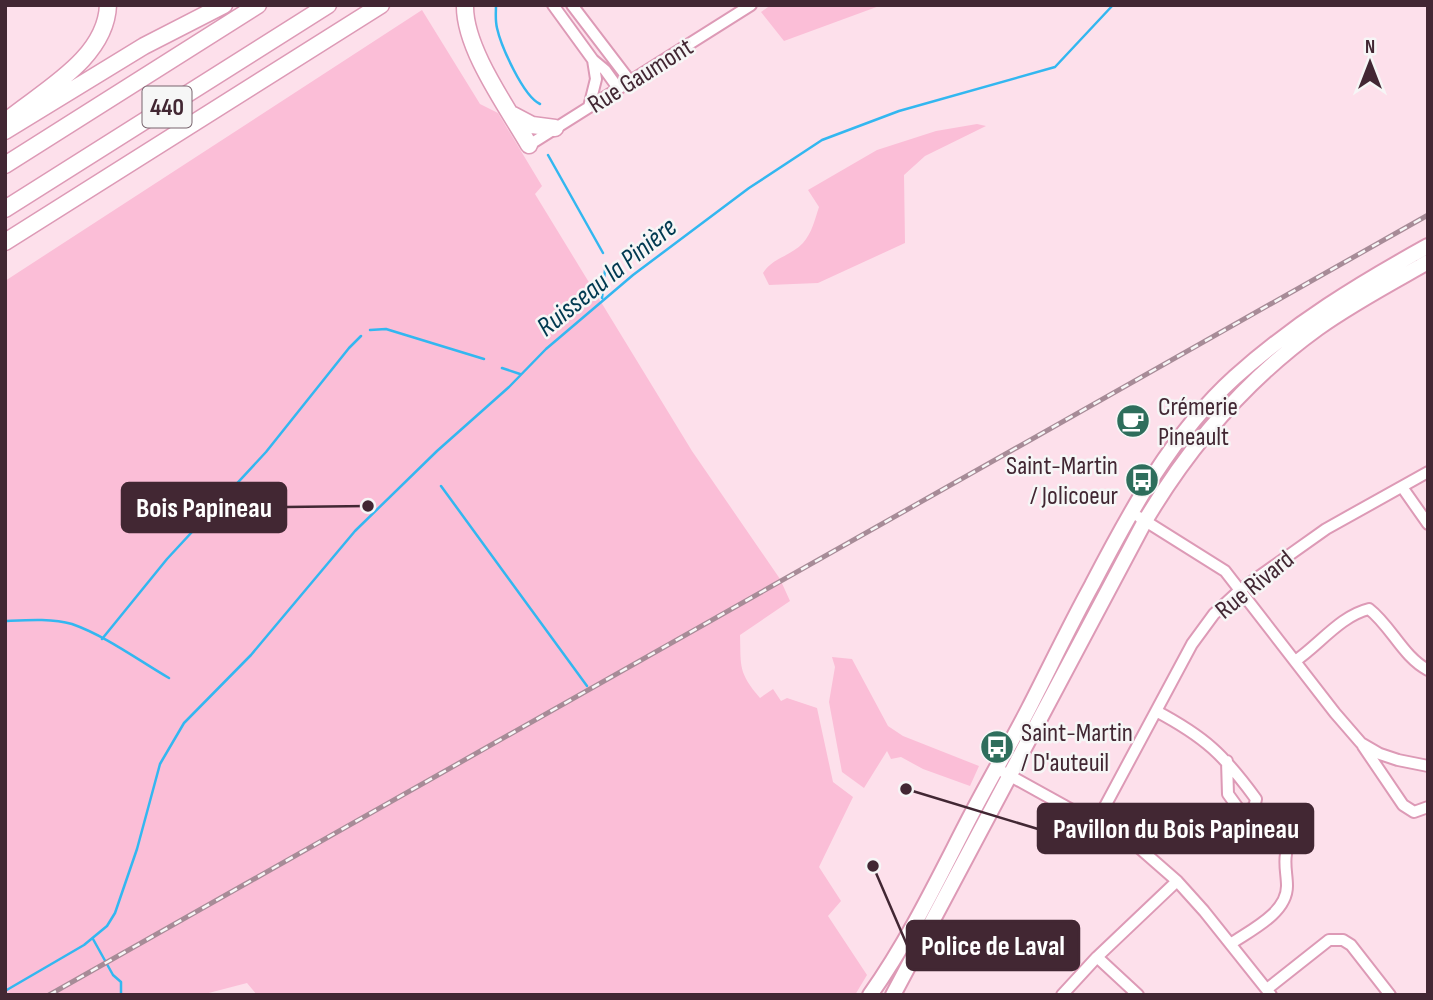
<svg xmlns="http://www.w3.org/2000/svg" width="1433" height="1000" viewBox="0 0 1433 1000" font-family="'Sofia Sans Condensed',sans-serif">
<rect width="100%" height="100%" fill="#fde0eb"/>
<!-- green -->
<path fill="#fbbed7" d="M771,5H882L784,41L761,12Z
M422,10L480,104L498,113L542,186L535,194L692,451L780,579L790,601L740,635C741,667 738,672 760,698L773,689L781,701L787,698L817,708L833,782L853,797L819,867L841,901L828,916L867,975L855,995H257L247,983L201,995H5V281Z
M977,124L986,126L925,156L904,175L905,243L818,283L769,285L763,273C772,258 791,256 803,243C812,233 815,219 819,207L808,190L877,150L936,131Z
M832,657L852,659L888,726L903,736L979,766L970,786L923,769L901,757L891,759L887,751L864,788L842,772L829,702L835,667Z"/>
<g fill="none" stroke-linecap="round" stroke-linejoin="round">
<!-- stream -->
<path stroke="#33b7f0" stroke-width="2.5" d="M496,5C496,13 495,20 497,28C501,46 523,96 540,104
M548,155L603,253
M602,298L605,270
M370,330L386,329L484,359
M502,368L520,374
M441,486L587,686
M5,621C26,620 52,618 72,624C106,636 138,660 169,678
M102,639L167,559L266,452L349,348L361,336
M93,939L113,975L121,982V995
M5,991L84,945L107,926L115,913L137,849L160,764L184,723L251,655L355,531L437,451L509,387L546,349L633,275L749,188L822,140L899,111L1055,67L1113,5"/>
<!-- minor casing -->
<g stroke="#dd9ab6" stroke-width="14">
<path id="minor" d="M553,5L593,60L605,70L618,88
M572,5L630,81
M589,107L596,79L593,60
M529,145L751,5
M1402,487L1428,524
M1139,517L1225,571L1335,713L1361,743L1380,754L1398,760L1428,766
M1295,661C1319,645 1340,616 1369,609C1391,626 1403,657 1428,670
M1156,711C1205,737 1224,755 1256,799L1254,808L1241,812L1228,794L1227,761
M1363,746L1403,805L1414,812L1428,807
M996,768L1137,846L1177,881L1204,911L1271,995
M1096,823L1192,644L1214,614L1240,590L1326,529L1428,472
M1232,943C1251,930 1287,913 1287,886C1287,875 1284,865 1286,854
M1097,957L1138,995
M1267,989L1329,940H1343L1351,945L1390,995
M1062,995L1097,957L1177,881"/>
</g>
<!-- major casing -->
<g stroke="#dd9ab6" stroke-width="18">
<path id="major" d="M870,995C909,940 938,879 969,819C988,782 1010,745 1029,708C1050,667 1070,625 1092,585C1131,510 1172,434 1235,377C1294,324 1359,284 1428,246
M893,995L1145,521C1190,445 1246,380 1318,328C1353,303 1391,283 1428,262"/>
</g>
<!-- highway casing -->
<g stroke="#dd9ab6" stroke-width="19">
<path id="highway" d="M465,5C464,48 507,107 529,145
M513,115L532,125L555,128
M5,122C42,91 106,59 108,5
M5,131L144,46L224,5
M5,165L258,5
M5,209L328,5
M5,242L381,5"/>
</g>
<!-- minor -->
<use href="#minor" stroke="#fff" stroke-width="10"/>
<!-- major -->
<use href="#major" stroke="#fff" stroke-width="14"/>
<!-- highway -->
<use href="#highway" stroke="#fff" stroke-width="16"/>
<!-- rail casing -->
<g stroke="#a78b97" stroke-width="5">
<path id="rail" d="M49,995L1428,215"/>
</g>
<!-- rail -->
<use href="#rail" stroke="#f6f6f6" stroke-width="2.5" stroke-dasharray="8" stroke-linecap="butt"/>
</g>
<!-- icons -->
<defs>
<g id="cafe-disc" transform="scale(1.75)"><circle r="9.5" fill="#2e6e5c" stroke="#f6f6f6"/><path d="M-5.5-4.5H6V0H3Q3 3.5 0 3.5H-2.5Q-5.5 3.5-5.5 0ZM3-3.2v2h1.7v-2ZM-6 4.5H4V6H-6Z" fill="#fff"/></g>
<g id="bus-disc" transform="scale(1.75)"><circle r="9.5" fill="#2e6e5c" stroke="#f6f6f6"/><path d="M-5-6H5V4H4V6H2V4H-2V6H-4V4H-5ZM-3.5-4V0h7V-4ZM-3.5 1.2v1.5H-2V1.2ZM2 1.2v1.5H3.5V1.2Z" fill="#fff"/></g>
</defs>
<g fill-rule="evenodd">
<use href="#cafe-disc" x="1133" y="421"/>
<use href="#bus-disc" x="1142" y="480"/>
<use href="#bus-disc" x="997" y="747"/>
</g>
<g text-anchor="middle" stroke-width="5" stroke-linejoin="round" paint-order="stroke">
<!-- shield labels -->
<rect fill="#f6f6f6" stroke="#78656e" stroke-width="2" x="142.5" y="86.5" width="49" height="41" rx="5"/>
<g font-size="24" font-weight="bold" fill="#422733">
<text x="167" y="115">440</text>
</g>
<!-- street labels -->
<g font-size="26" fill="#422733" stroke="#f6f6f6">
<text transform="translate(640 75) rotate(-32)" y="9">Rue Gaumont</text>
<text transform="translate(1254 584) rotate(-39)" y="9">Rue Rivard</text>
</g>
<!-- poi labels -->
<g font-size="26" fill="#422733" stroke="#f6f6f6" text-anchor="start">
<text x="1158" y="415">Crémerie<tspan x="1158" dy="30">Pineault</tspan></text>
<text x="1118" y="474" text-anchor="end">Saint-Martin<tspan x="1118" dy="30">/ Jolicoeur</tspan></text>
<text x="1021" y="741">Saint-Martin<tspan x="1021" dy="30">/ D'auteuil</tspan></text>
</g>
<!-- water labels -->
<g font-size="28" font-style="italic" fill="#003950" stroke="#f6f6f6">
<text transform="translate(606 276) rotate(-39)" y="10">Ruisseau la Pinière</text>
</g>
</g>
<!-- callouts -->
<path fill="none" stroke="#422733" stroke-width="2.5" d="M368 506L286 507M906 789L1038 829M873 866L907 945"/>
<g fill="#422733" stroke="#f6f6f6" stroke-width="2.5">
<circle cx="368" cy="506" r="7"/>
<circle cx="906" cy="789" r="7"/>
<circle cx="873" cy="866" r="7"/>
</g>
<g fill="#422733" stroke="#422733" stroke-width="2.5">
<rect x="122" y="483" width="164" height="49" rx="7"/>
<rect x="1038" y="804" width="275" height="49" rx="7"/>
<rect x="907" y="921" width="172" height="49" rx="7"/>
</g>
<g font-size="28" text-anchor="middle" font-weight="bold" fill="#fff">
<text x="204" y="517">Bois Papineau</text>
<text x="1176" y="838">Pavillon du Bois Papineau</text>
<text x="993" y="955">Police de Laval</text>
</g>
<!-- border -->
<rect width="1433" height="1000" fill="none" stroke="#422733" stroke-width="14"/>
<!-- north arrow -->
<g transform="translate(1370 63)" stroke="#f6f6f6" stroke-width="5" paint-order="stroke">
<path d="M0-5L12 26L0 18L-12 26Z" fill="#422733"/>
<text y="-10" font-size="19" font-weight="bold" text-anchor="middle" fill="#422733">N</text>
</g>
</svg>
